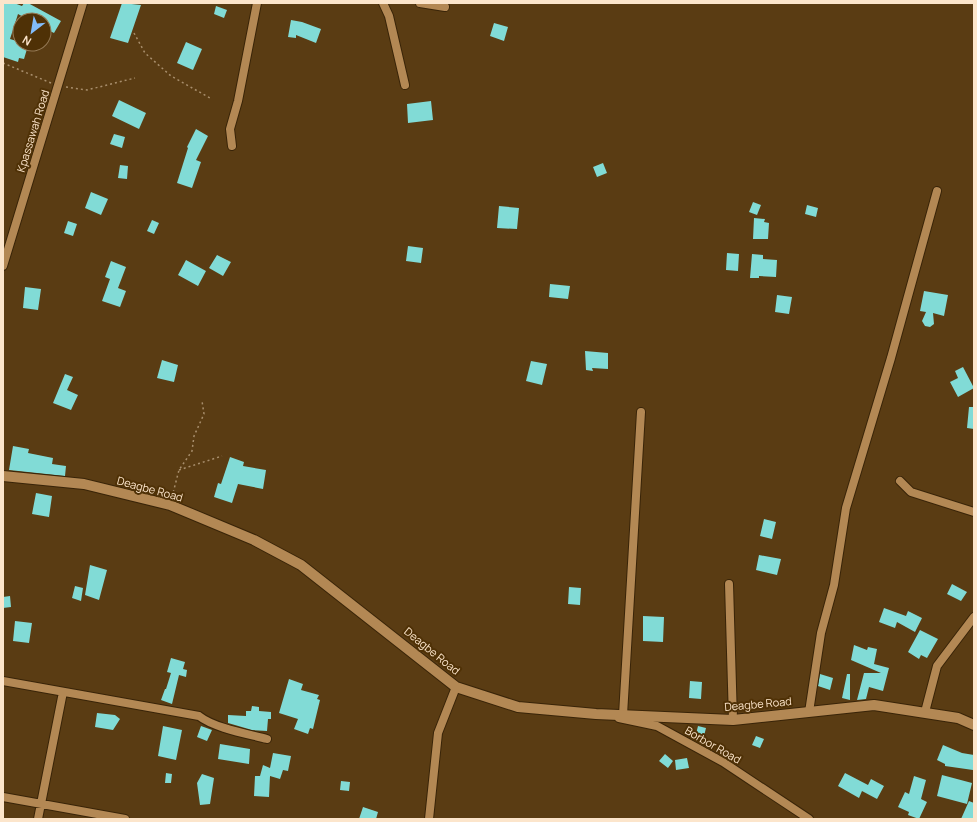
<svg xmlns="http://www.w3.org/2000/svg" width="977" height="822" viewBox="0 0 977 822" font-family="Manrope,sans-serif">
<rect width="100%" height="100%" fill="#5a3c13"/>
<!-- building -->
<path fill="#81dbd6" d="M3,3H14L22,6L24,3H28L61,21L54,33L44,28V20H29L18,14L10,39L20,42V44H25L23,48L27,49L24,59L19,58L18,62L3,57Z
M122,3L141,5L128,43L110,38Z
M216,6L227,10L224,18L214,14Z
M291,20L302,22L321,29L316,43L296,35V38L288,37Z
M494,23L508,27L504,41L490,36Z
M186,42L202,49L193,70L177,63Z
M119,100L146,113L139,129L112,116Z
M431,101L433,120L408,123L407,104Z
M196,129L208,136L196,160L201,162L192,188L177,183L188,148L187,147Z
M114,134L125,137L122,148L110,144Z
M603,163L607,173L597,177L593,167Z
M120,165L128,166L127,179L118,178Z
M91,192L108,199L101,215L85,208Z
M753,202L761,205L757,215L749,212Z
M807,205L818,208L816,217L805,214Z
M499,206L519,208L517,229L497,228Z
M754,218L765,219L764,222L769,223L768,239H753Z
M152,220L159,223L154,234L147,231Z
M68,221L77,224L73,236L64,233Z
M408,246L423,248L421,263L406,261Z
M727,253L739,254L738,271L726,270Z
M752,254L763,255V259L777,260L776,277L759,276V278H750Z
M217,255L231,262L223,276L209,268Z
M186,260L206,271L198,286L178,275Z
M111,261L126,267L118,288L126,291L120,307L102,301L110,279L105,277Z
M550,284L570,286L568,299L549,297Z
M25,287L41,289L38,310L23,308Z
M924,291L948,295L944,316L933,313L934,324L930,327L925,326L922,321L926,312L920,311Z
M777,295L792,297L789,314L775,312Z
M585,351L608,353V369L592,368L593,371L586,370Z
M162,360L178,365L174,382L157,378Z
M531,361L547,364L542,385L526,381Z
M963,367L974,388L958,397L950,382L958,378L955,371Z
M65,374L73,377L67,390L78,395L71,410L53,403Z
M969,407H974V429L967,428Z
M13,446L29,449L28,453L53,458L52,464L66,466L65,476L9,470Z
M230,457L244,462L243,466L266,470L263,489L238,484L232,503L214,497L218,483L221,484Z
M36,493L52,496L49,517L32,514Z
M764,519L776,522L772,539L760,536Z
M759,555L781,559L777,575L756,570Z
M90,565L107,570L99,600L85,595Z
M952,584L967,592L961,601L947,594Z
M75,586L83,588L81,601L72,598Z
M569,587L581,588L580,605L568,604Z
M10,596L11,607L3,608V597Z
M884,608L906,616L908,611L922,618L915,632L897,622L895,628L879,622Z
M643,616L664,617L663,642L643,641Z
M15,621L32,623L29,643L13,641Z
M920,630L938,639L927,658L921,655L919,659L908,652Z
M854,645L867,650L868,647L877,649L874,664L889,668L883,691L869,687L866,699L857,700L864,673H881L851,660Z
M171,658L185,662L183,669L187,670L186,677L179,675L172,704L161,700L165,689H166L171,673L167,672Z
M820,674L833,678L830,690L818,686Z
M847,674H850V700L842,698Z
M289,679L303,684L301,690L319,695L317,699L320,700L313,729L310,728L308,734L294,729L298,719L279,713Z
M690,681L702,682L701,699L689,698Z
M252,706L259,707V711L271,712V719H268L267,731L252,730L228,723V715L246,716V711H251Z
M97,713L115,715L120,719L113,730L95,727Z
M163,726L182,730L176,760L158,756Z
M201,726L212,730L207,741L197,737Z
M698,726L706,728L703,740L695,738Z
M756,736L764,739L760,748L752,745Z
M220,744L250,749L249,764L218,759Z
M943,745L962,753L974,755L973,770L945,766V764L937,760Z
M273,753L291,756L288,771L283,770L280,779L270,776L269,797L254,796L255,776H260L263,765L270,768Z
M665,754L673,761L668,768L659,761Z
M687,758L689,768L676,770L675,760Z
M166,773L172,774L171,783H165Z
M845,773L868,785L871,779L884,786L877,799L862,791L859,798L838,786Z
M202,774L214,778L210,804L200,805L197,783Z
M942,775L972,783L967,804L937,796Z
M914,776L926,780L921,799L927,802L919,819L908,815L909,812L898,807L905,792L909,794Z
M341,781L350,782L349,791L340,790Z
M969,801L974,803V819H961Z
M363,807L378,812L376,819H359Z"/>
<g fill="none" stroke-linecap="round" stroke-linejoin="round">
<!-- minor casing -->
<g stroke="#392408" stroke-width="10">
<path id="minor" d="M383,3L389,16L405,85
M420,3L445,7
M232,146L230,129L238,101L257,3
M3,266L83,3
M900,481L911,492L974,512
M729,584L733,720
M3,681L199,716C214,728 248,734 267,739
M809,712L821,633L834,585L846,508L891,358L937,191
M925,712L937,666L974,617
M623,715L641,412
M619,718L657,726L723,762L809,819
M3,797L125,819
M38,819L63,692
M429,819L438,733L456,687"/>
</g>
<!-- tertiary casing -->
<g stroke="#392408" stroke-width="12">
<path id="tertiary" d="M3,476L84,484L170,505L254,540L301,565L456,687L518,707L596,714L733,720L874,705L958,718L974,725"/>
</g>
<!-- path -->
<path stroke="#a88e6c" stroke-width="1.5" stroke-dasharray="2 3" stroke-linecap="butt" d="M134,33L145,53L171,76L210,98
M3,63L51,83
M66,87L87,90L135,78
M179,470L222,456
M172,497L179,470L192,451L194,436L204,414L202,401"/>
<!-- minor -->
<use href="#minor" stroke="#b38854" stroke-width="8"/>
<!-- tertiary -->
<use href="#tertiary" stroke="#b38854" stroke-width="10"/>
</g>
<g text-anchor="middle" stroke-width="4" stroke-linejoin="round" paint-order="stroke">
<!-- street labels -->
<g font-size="11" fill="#fce5cb" stroke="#4f3106">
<text transform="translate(33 131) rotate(-73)" y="4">Kpassawah Road</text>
<text transform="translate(150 489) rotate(15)" y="4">Deagbe Road</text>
<text transform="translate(432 651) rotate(39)" y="4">Deagbe Road</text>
<text transform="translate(758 704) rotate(-5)" y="4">Deagbe Road</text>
<text transform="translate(713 745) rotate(30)" y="4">Borbor Road</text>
</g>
</g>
<!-- border -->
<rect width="977" height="822" fill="none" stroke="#fce5cb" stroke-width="8"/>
<!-- north arrow -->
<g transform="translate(32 32) rotate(211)"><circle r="19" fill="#4f3106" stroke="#947955"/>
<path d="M0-3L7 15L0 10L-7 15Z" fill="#82bcfa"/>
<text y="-6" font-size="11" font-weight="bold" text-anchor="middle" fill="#fce5cb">N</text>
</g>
</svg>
